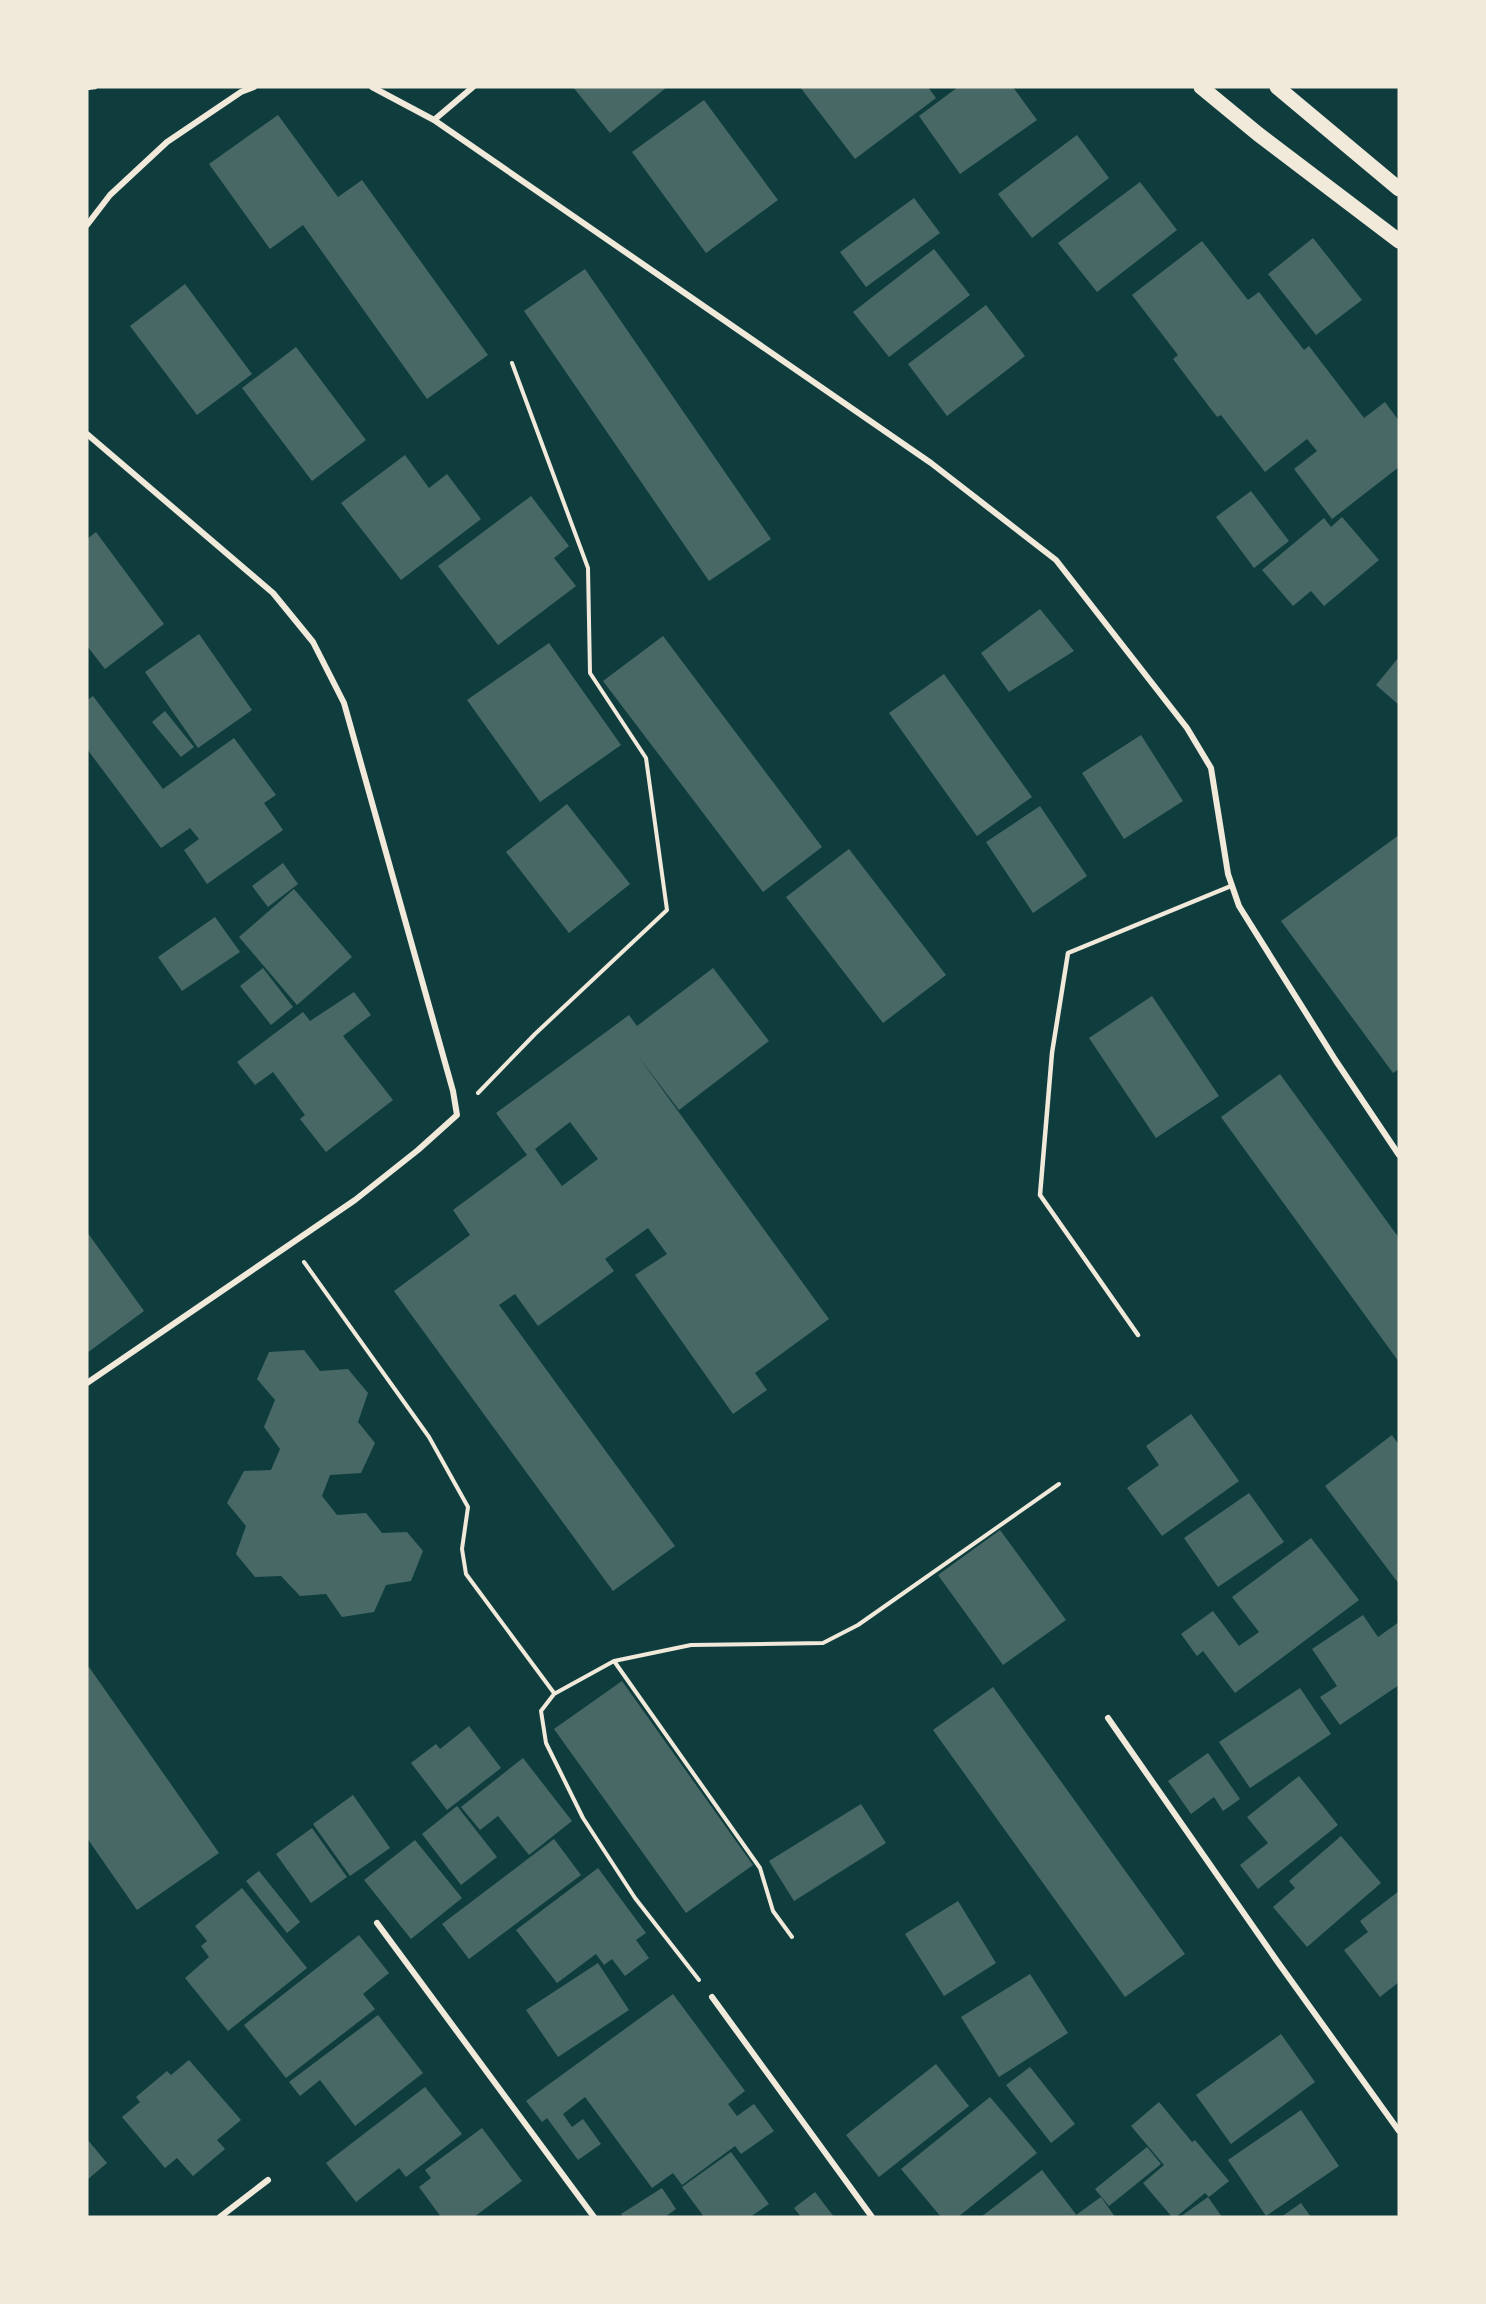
<svg xmlns="http://www.w3.org/2000/svg" width="1486" height="2304" viewBox="0 0 1486 2304" font-family="Lora,serif">
<rect width="100%" height="100%" fill="#0f3d3e"/>
<!-- building -->
<path fill="#486865" fill-rule="evenodd" d="M573,87H667L610,133Z
M800,87H928L936,98L855,159Z
M958,87H1013L1037,120L960,174L919,116Z
M704,100L778,200L706,253L632,152Z
M278,115L338,197L362,180L488,355L427,399L303,225L270,249L209,164Z
M1077,135L1109,178L1032,238L998,194Z
M1140,182L1177,230L1097,292L1058,243Z
M914,198L940,233L866,287L840,252Z
M1313,238L1362,300L1316,335L1268,274Z
M1202,241L1248,300L1259,292L1304,350L1309,346L1364,418L1385,402L1399,421V467L1332,519L1294,469L1317,451L1307,439L1265,472L1221,415L1217,417L1173,359L1178,355L1132,295Z
M934,249L970,295L889,357L853,312Z
M585,269L771,539L709,581L524,311Z
M185,284L252,374L197,415L130,326Z
M986,305L1025,356L947,416L908,364Z
M296,347L366,440L312,481L242,388Z
M405,455L429,488L447,474L481,519L401,580L341,503Z
M1251,491L1289,541L1254,568L1216,517Z
M531,496L569,546L554,558L576,586L498,645L438,566Z
M1342,517L1379,560L1324,606L1311,591L1293,606L1262,570L1324,518L1331,527Z
M96,532L164,624L105,669L87,646V539Z
M1040,609L1074,651L1009,692L981,653Z
M199,634L252,710L198,748L145,672Z
M663,636L822,847L763,892L603,681Z
M549,643L621,745L540,802L467,700Z
M1399,657V705L1376,685Z
M944,674L1032,797L977,836L889,713Z
M93,696L163,789L234,738L276,795L264,803L283,830L207,884L184,850L199,839L190,828L161,848L87,749V700Z
M165,711L194,747L181,757L152,722Z
M1141,735L1183,801L1124,839L1082,773Z
M567,804L630,884L569,933L506,852Z
M1040,806L1087,876L1033,913L986,842Z
M1399,835V1069L1393,1073L1281,921Z
M849,849L946,975L883,1023L786,897Z
M283,863L298,884L268,907L252,886Z
M294,889L352,957L297,1005L239,937Z
M215,917L240,952L182,991L158,957Z
M263,968L293,1007L271,1025L240,986Z
M713,968L769,1041L679,1110L638,1056L829,1319L755,1373L767,1390L733,1414L635,1275L667,1254L648,1228L605,1259L614,1271L538,1326L515,1294L499,1305L675,1546L613,1591L394,1291L470,1235L453,1210L527,1155L496,1113L629,1015L637,1026ZM570,1122L598,1159L562,1186L535,1149Z
M354,992L371,1015L343,1036L393,1100L326,1152L300,1119L305,1115L273,1072L255,1085L237,1062L303,1012L310,1021Z
M1152,996L1219,1096L1156,1138L1089,1038Z
M1280,1074L1399,1238V1362L1221,1117Z
M87,1232L144,1311L87,1353Z
M304,1350L320,1371L348,1369L368,1393L358,1422L375,1443L361,1473L330,1475L322,1496L337,1515L366,1513L382,1533L407,1532L423,1551L411,1581L386,1585L374,1612L342,1617L326,1594L300,1596L281,1576L255,1577L236,1554L246,1526L227,1503L244,1471L271,1470L280,1449L264,1427L275,1400L257,1379L269,1352Z
M1191,1414L1239,1481L1162,1536L1127,1488L1159,1465L1146,1446Z
M1392,1435L1399,1445V1584L1325,1486Z
M1249,1493L1284,1542L1218,1587L1184,1538Z
M1000,1530L1066,1620L1003,1665L938,1575Z
M1311,1538L1359,1600L1235,1693L1203,1651L1197,1656L1181,1634L1213,1611L1239,1646L1259,1632L1232,1597Z
M1363,1615L1378,1637L1399,1622V1685L1340,1725L1320,1697L1337,1686L1312,1649Z
M89,1667L219,1853L137,1910L87,1838V1669Z
M622,1681L753,1865L686,1913L554,1729Z
M993,1687L1185,1954L1125,1997L933,1730Z
M1300,1688L1331,1734L1250,1788L1219,1742Z
M469,1726L501,1768L447,1810L411,1763L436,1744L440,1749Z
M1208,1753L1240,1799L1223,1811L1214,1797L1191,1814L1168,1781Z
M523,1758L572,1821L529,1855L498,1816L480,1830L461,1807Z
M1299,1776L1338,1825L1258,1889L1240,1865L1268,1843L1247,1817Z
M353,1795L390,1848L350,1876L313,1824Z
M861,1804L886,1843L794,1901L769,1861Z
M457,1806L497,1857L461,1885L422,1834Z
M312,1828L347,1877L311,1903L276,1854Z
M1341,1836L1381,1883L1307,1947L1273,1907L1295,1888L1289,1881Z
M554,1839L581,1875L469,1959L442,1924Z
M415,1840L462,1898L411,1939L364,1880Z
M598,1868L646,1933L636,1940L649,1958L625,1976L612,1959L604,1965L596,1954L557,1983L516,1930Z
M259,1871L300,1922L287,1933L246,1881Z
M242,1888L307,1968L228,2031L185,1978L209,1957L201,1946L207,1941L195,1926Z
M1399,1891V1982L1380,1997L1344,1950L1368,1932L1360,1921Z
M958,1901L996,1963L944,1996L905,1934Z
M359,1935L389,1973L363,1994L375,2009L286,2078L244,2025Z
M598,1963L629,2010L558,2057L526,2010Z
M1030,1974L1068,2033L999,2077L961,2017Z
M673,1994L745,2091L728,2104L737,2116L754,2104L774,2131L741,2154L735,2146L682,2185L673,2173L652,2188L585,2097L563,2114L572,2127L583,2119L601,2144L578,2160L547,2118L542,2122L526,2101Z
M378,2015L423,2073L355,2126L320,2080L300,2096L289,2082Z
M1281,2034L1315,2082L1231,2144L1196,2095Z
M189,2060L241,2120L217,2140L225,2149L193,2176L177,2158L165,2168L122,2117L140,2102L136,2097L167,2071L171,2075Z
M936,2064L969,2106L879,2177L846,2135Z
M1030,2067L1075,2124L1051,2143L1006,2085Z
M425,2087L462,2134L406,2177L399,2168L356,2202L326,2163Z
M990,2097L1037,2153L958,2217H941L901,2169Z
M1159,2102L1192,2142L1195,2140L1229,2181L1209,2197L1205,2193L1176,2217H1172L1143,2183L1164,2165L1131,2126Z
M1301,2110L1339,2166L1266,2216L1228,2160Z
M482,2128L522,2181L474,2217H441L419,2187L431,2178L425,2170Z
M87,2139L107,2163L87,2180Z
M1147,2147L1161,2164L1109,2206L1095,2189Z
M731,2152L769,2204L750,2217H704L682,2187Z
M1042,2170L1078,2217H981Z
M662,2188L676,2209L665,2217H623L621,2214Z
M815,2192L834,2217H801L794,2208Z
M1101,2197L1115,2217H1078L1076,2215Z
M1208,2197L1222,2217H1180Z
M1301,2203L1311,2217H1281Z"/>
<g fill="none" stroke-linecap="round" stroke-linejoin="round">
<!-- path -->
<path stroke="#f1e9da" stroke-width="4" d="M478,1093L535,1034L667,910L646,758L590,673L588,568L512,363
M304,1262L429,1437L468,1507L462,1549L466,1574L554,1693
M614,1661L760,1868L773,1911L792,1937
M699,1980L635,1898L583,1818L546,1743L541,1711L554,1694L614,1661L691,1645L823,1643L858,1625L1059,1484"/>
<!-- service -->
<path stroke="#f1e9da" stroke-width="4.5" d="M87,88L95,87
M1138,1335L1040,1195L1052,1053L1068,953L1231,886"/>
<!-- minor -->
<path stroke="#f1e9da" stroke-width="6" d="M372,87L434,120L931,463L1056,560L1187,728L1211,768L1228,874L1239,906L1336,1061L1399,1155
M434,120L473,87
M87,225L110,195L167,142L241,92L254,87
M87,434L273,593L313,642L344,703L453,1091L457,1115L418,1150L355,1200L87,1383
M1108,1718L1277,1961L1399,2131
M377,1923L594,2217
M712,1997L872,2217
M220,2217L268,2180"/>
<!-- primary -->
<path stroke="#f1e9da" stroke-width="15" d="M1201,87L1258,134L1399,241
M1277,87L1399,189"/>
</g>
<!-- border -->
<rect width="1486" height="2304" fill="none" stroke="#f1e9da" stroke-width="177"/>
</svg>
